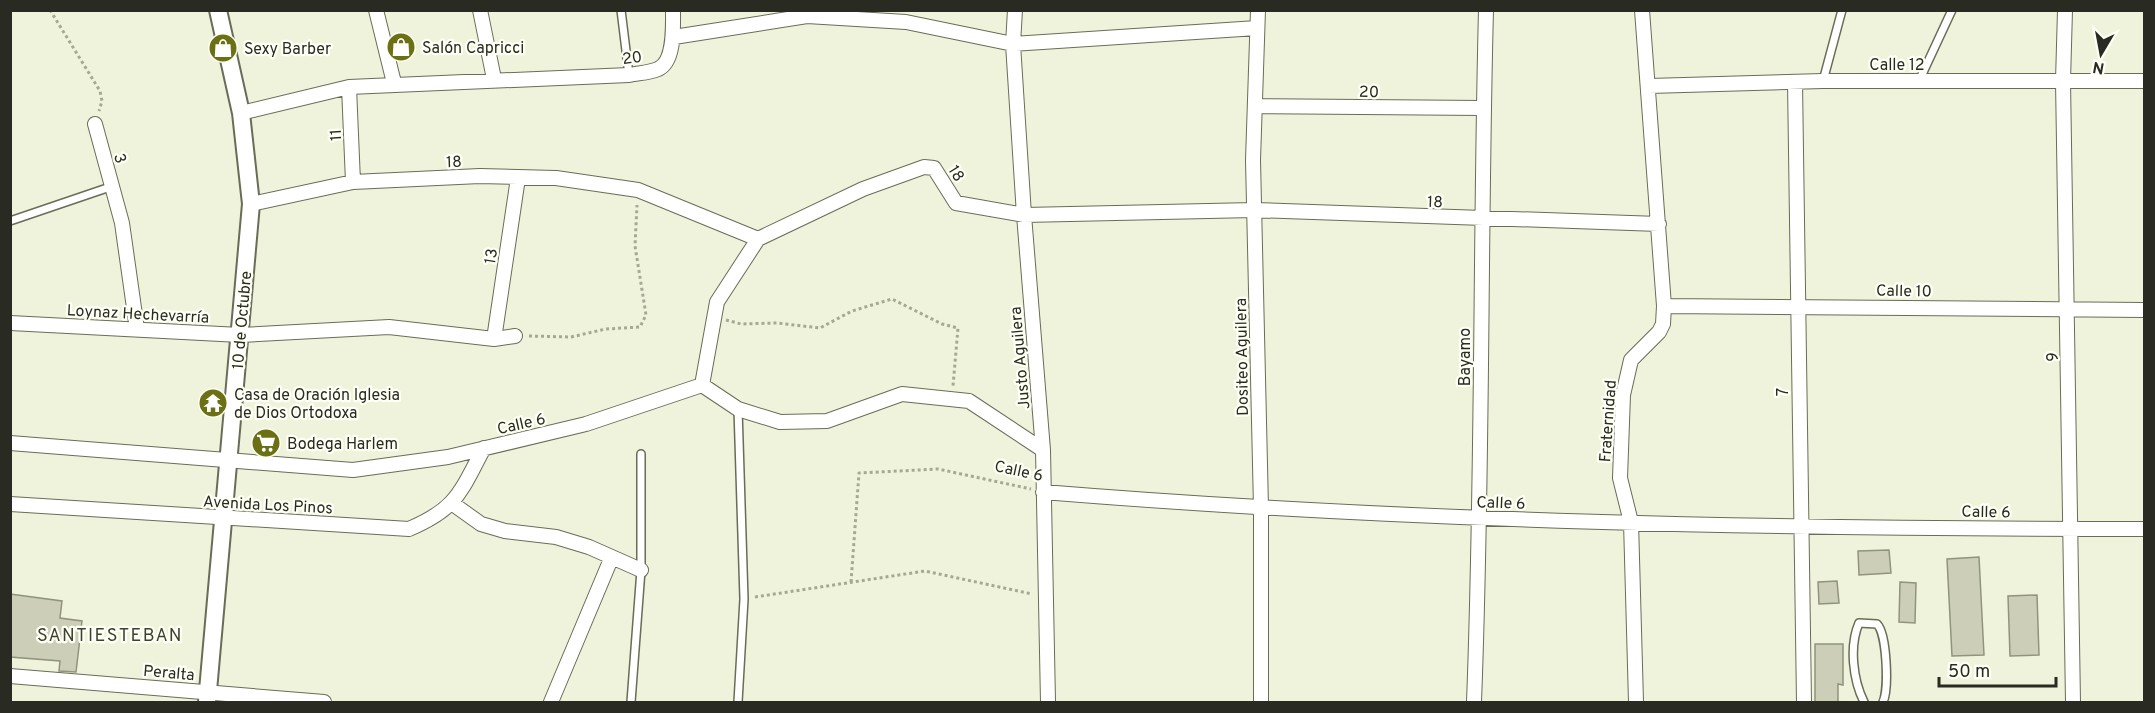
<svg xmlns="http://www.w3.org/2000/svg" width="2155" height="713" viewBox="0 0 2155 713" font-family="Overpass,sans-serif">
<rect width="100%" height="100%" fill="#f0f3db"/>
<!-- building -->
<path fill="#ccceb7" stroke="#91937d" stroke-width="1.5" d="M1889,550L1891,573L1859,575L1858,551Z
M1979,557L1984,655L1952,656L1947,559Z
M1837,581L1839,603L1819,604L1818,582Z
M1900,582L1916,583L1915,623L1899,622Z
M10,594L62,601L60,618L82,621L76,672L59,671L60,661L10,657Z
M2037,595L2039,655L2010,656L2008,596Z
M1815,644H1843V685L1838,684V702H1815Z"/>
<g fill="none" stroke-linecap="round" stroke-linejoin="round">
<!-- service casing -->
<g stroke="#6a6c57" stroke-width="10">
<path id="service" d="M621,10L629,75
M1823,81L1842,10
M1919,81L1952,10
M10,221L113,186
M738,409L744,599L738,702
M631,702L641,570V454
M1864,702C1853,680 1849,646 1859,623L1877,624C1887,634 1889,689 1883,702"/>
</g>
<!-- minor casing -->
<g stroke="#6a6c57" stroke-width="16">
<path id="minor" d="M376,10L394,83
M480,10L494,79
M1015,10L1013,44L1024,215L1043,450L1048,702
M1258,10L1253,160L1261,508V702
M2065,10L2063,81L2073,702
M674,37L807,16L906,22L1013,44L1257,28
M1795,82L1804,702
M1649,86L1823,81H2144
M349,87L353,182
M1255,106L1483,108
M241,113L349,87L629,75C638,73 649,73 658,69C675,62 673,26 673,10
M95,124L122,223L137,329
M251,204L353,182L480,176L556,178L638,190L758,239L863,189L924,167L934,168L956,203L1024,215L1254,210L1659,224
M1664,306L2144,310
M10,323L240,335L389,327L494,339L515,336
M494,339L518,178
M702,385L738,409L780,422L827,421L902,394L969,401L1043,450
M702,385L717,302L758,239
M10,443L353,470L448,457L586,424L702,385
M1043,492C1409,522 1777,529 2144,529
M10,504L409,529C458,508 460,492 484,448
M453,504L481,524L505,531L556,537L589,547L641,570
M10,676L324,702
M551,702L611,559
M1474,702C1483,472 1480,241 1486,10
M1636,702L1631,522L1620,478L1623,395L1631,360L1659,332L1663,324L1664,306L1642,10"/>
</g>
<!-- tertiary casing -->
<g stroke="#6a6c57" stroke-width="20">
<path id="tertiary" d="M207,702L251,204L241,113L218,10"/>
</g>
<!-- path -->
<path stroke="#a6a896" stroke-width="3" stroke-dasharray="3 3" stroke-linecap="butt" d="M50,10L100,91L102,101L99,111
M726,320L741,324L777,323L820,328L852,311L892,299L942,324L958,328L953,386
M529,336L571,337L606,329L640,327L646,315L635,246L637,205
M851,582L859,473L938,469L1031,489
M755,597L925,571L1032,594"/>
<!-- service -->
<use href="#service" stroke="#fff" stroke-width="7"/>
<!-- minor -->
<use href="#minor" stroke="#fff" stroke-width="14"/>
<!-- tertiary -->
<use href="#tertiary" stroke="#fff" stroke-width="16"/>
</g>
<!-- icons -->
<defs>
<g id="shop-disc" transform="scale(1.5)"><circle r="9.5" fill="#6c7015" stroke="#fefff5"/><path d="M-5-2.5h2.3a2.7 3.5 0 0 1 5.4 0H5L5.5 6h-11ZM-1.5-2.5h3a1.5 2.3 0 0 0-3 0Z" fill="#fff"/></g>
<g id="temple-disc" transform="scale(1.5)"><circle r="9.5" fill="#6c7015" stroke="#fefff5"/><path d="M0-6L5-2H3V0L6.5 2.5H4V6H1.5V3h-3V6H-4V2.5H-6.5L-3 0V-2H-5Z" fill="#fff"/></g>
<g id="supermarket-disc" transform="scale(1.5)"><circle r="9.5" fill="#6c7015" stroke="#fefff5"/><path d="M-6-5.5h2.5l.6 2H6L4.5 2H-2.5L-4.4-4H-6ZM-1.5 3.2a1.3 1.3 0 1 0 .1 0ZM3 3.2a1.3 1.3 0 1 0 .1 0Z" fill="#fff"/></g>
</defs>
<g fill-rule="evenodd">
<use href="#shop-disc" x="401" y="47"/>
<use href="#shop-disc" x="223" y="48"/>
<use href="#temple-disc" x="213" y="403"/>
<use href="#supermarket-disc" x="266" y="443"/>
</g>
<g text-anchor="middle" stroke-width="4.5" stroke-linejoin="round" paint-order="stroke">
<!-- poi labels -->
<g font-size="16" fill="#292a21" stroke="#fefff5" text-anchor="start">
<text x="422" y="53">Salón Capricci</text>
<text x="244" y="54">Sexy Barber</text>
<text x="234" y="400">Casa de Oración Iglesia<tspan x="234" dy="18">de Dios Ortodoxa</tspan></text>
<text x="287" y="449">Bodega Harlem</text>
</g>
<!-- street labels -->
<g font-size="16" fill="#292a21" stroke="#fefff5">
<text transform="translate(632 57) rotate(-8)" y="6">20</text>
<text x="1897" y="70">Calle 12</text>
<text transform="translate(1369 91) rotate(1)" y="6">20</text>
<text transform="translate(335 135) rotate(-93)" y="6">11</text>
<text transform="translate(121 158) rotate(73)" y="6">3</text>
<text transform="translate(454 161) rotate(-2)" y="6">18</text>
<text transform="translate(957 173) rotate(58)" y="6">18</text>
<text transform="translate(1435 201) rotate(2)" y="6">18</text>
<text transform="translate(490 256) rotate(-81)" y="6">13</text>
<text transform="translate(1904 290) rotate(1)" y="6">Calle 10</text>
<text transform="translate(138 313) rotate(3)" y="6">Loynaz Hechevarría</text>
<text transform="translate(241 320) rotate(-85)" y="6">10 de Octubre</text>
<text transform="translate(1241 357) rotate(-91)" y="6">Dositeo Aguilera</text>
<text transform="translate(1464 357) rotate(-90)" y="6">Bayamo</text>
<text transform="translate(2052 357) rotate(-90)" y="6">9</text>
<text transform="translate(1019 358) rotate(-95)" y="6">Justo Aguilera</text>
<text transform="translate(1782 392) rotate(-90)" y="6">7</text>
<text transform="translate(1607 421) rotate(-86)" y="6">Fraternidad</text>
<text transform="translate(521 423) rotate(-13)" y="6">Calle 6</text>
<text transform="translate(1019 470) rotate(12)" y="6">Calle 6</text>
<text transform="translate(1501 502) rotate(2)" y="6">Calle 6</text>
<text transform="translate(268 504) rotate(3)" y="6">Avenida Los Pinos</text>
<text transform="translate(1986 511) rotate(1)" y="6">Calle 6</text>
<text transform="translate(169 672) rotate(5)" y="6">Peralta</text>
</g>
<!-- neighbourhood labels -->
<g font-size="18" letter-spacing="1.5" fill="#3e3f2c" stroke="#fefff5">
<text x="110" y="641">SANTIESTEBAN</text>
</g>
</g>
<!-- border -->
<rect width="2155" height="713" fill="none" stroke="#292a21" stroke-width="24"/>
<!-- north arrow -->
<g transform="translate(2101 54) rotate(190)" stroke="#fefff5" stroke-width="4.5" paint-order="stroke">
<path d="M0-4.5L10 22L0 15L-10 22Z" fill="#292a21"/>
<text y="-9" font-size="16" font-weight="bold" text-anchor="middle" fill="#292a21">N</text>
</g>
<!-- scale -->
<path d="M1939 677v9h117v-9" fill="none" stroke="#292a21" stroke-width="3"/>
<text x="1948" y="677" font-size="18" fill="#292a21" stroke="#fefff5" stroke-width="4.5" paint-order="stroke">50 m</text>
</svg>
